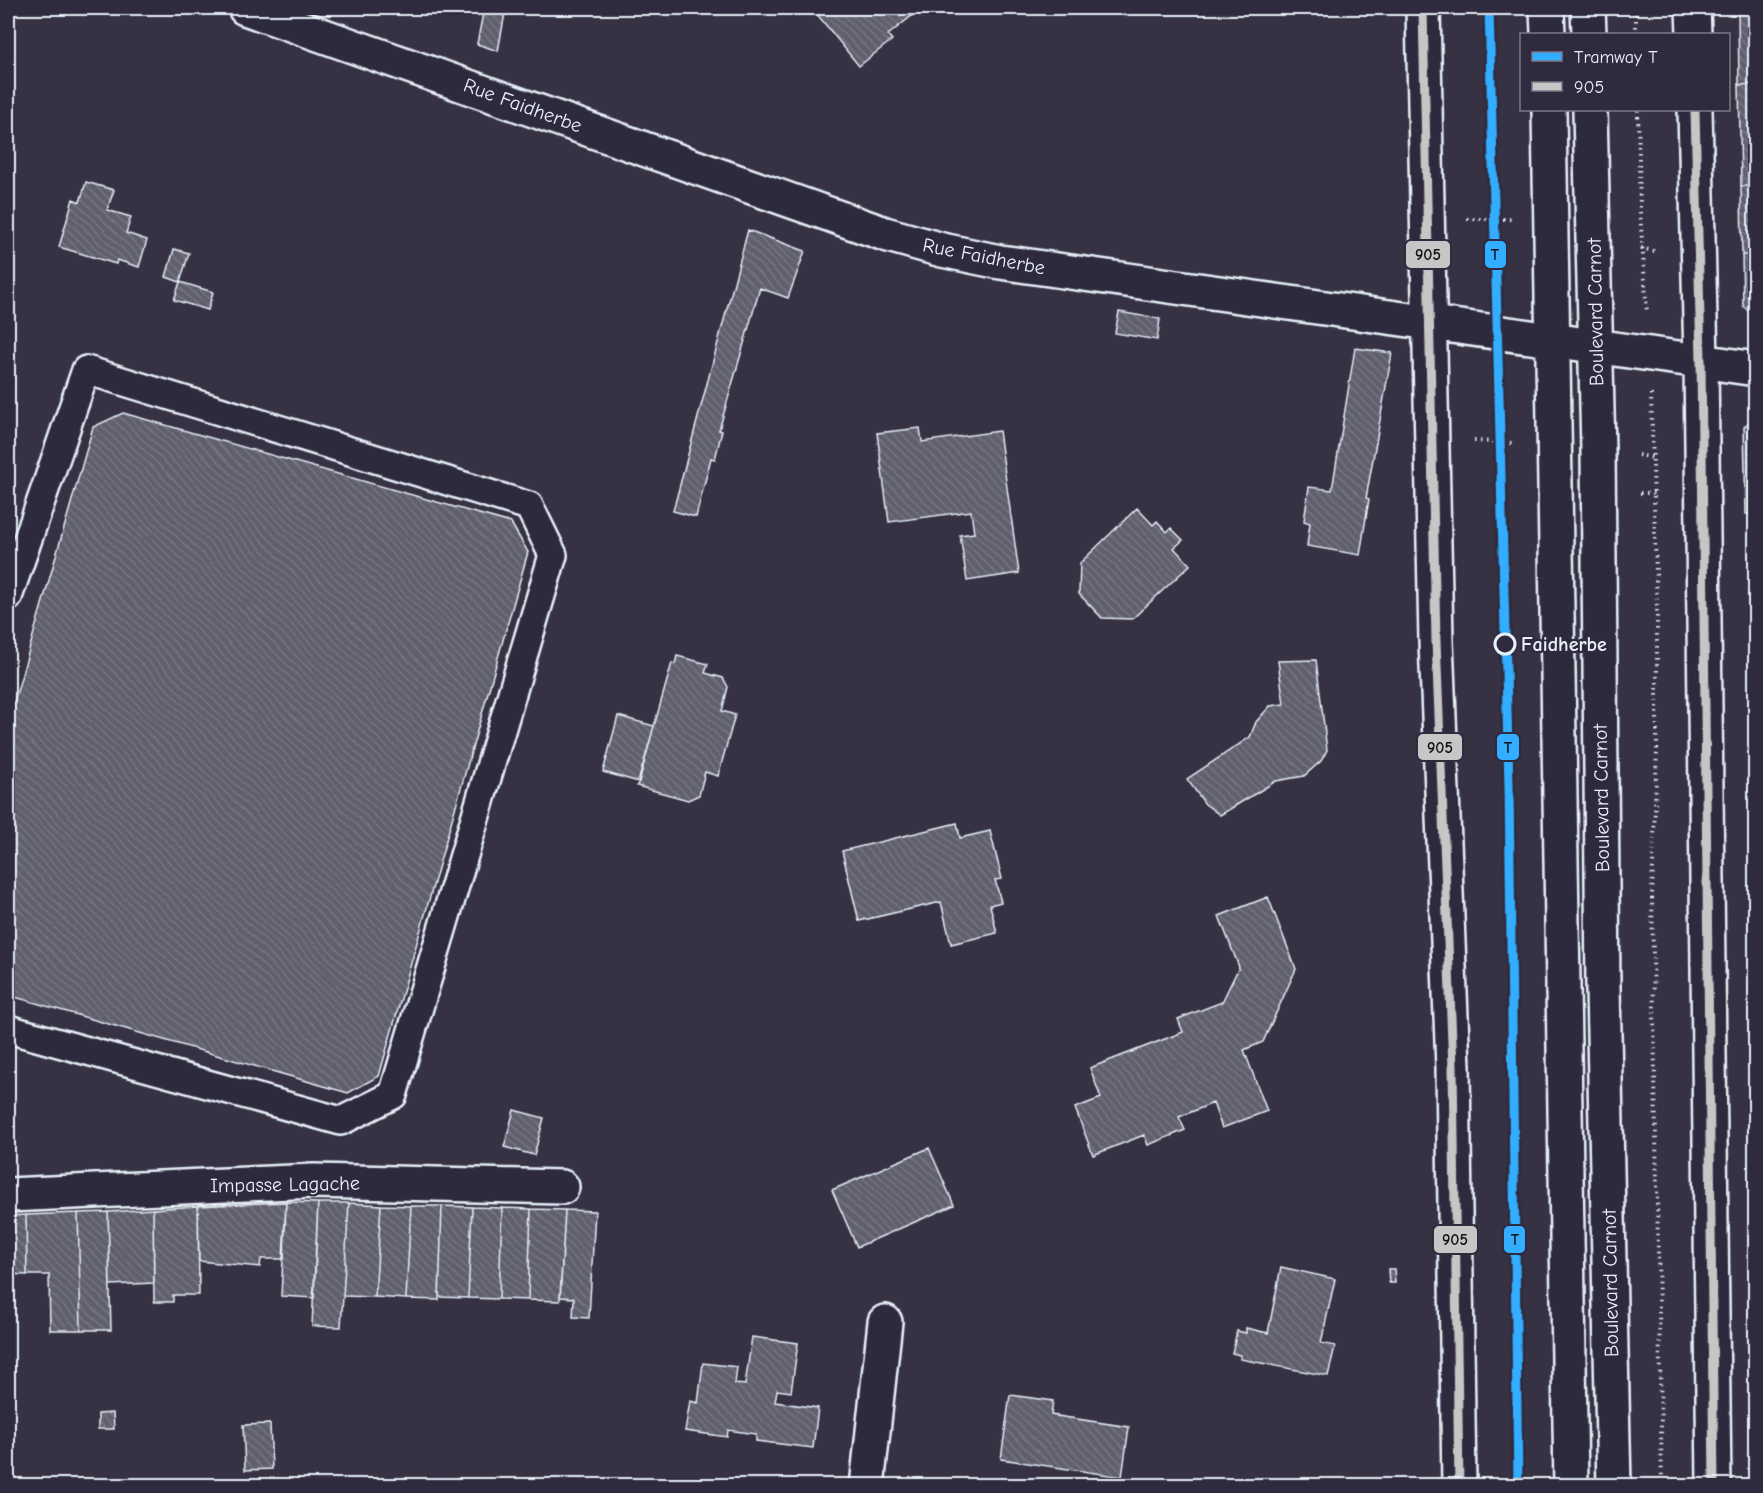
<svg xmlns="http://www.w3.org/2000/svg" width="1763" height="1493" viewBox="0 0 1763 1493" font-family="'Comic Neue',sans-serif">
<defs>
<pattern id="building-back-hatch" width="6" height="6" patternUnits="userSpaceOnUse" patternTransform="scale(1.5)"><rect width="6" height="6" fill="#605e6e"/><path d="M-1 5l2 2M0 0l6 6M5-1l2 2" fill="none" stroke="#777683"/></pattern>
</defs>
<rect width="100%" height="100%" fill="#363244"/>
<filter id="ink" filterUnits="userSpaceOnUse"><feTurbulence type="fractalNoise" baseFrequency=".0167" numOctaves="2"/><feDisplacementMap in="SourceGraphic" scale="12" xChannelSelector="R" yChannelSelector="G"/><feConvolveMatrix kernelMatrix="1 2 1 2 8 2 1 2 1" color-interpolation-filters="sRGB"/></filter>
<g filter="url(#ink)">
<!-- building -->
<path fill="url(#building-back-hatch)" stroke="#e8f1f8" stroke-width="1.5" d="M484,8H506L498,51L477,44Z
M629,8H668L667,13Z
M812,8H935L923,17L919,10L888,35L892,40L859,66Z
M1738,8H1756V13H1738Z
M1738,13H1756V84L1739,85Z
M1756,84V186H1741L1739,85Z
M86,182L114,190L107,210L131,217L126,233L147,240L139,267L117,260L116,264L59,247L73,199L80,202Z
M1741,186H1756V255H1742Z
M748,230L805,251L788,298L760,288L719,430L722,431L715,459L711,458L696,517L673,511Z
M174,249L189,253L180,282L166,277Z
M1742,255H1756V319L1743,306Z
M180,282L213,292L208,310L174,300Z
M1119,312L1160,319L1157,340L1115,333Z
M1355,348L1392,353L1366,498L1369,499L1360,555L1307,546L1310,523L1304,521L1309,487L1332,490Z
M123,413L511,523L528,552L379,1076L348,1093L8,995V723L93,427Z
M1756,416V514H1746L1744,427Z
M920,428L922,442L999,431L1019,573L967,581L960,535L974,533L971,511L889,522L877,433Z
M1137,508L1153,525L1157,521L1167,532L1171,528L1183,540L1174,548L1190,565L1132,619L1102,618L1079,594L1080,563Z
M677,656L708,664L705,673L723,678L728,687L722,711L735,715L718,776L705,772L699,795L688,800L637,786L672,663L675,664Z
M1316,660L1327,750L1321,761L1304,776L1276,781L1220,815L1205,804L1187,779L1250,737L1256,722L1270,706L1284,704L1278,661Z
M618,716L654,726L639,782L603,772Z
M957,823L960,838L990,831L1002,879L995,880L1001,902L990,905L997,933L951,944L941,902L859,921L842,851Z
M1268,897L1296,969L1263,1042L1244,1050L1267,1111L1222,1128L1213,1103L1179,1117L1185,1130L1148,1145L1144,1135L1093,1155L1075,1108L1101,1098L1090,1068L1183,1032L1178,1019L1222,1002L1239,967L1219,916Z
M514,1110L544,1118L534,1155L504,1147Z
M929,1148L954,1205L857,1247L832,1190Z
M286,1202L284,1259H261L260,1267L199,1261L198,1206Z
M286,1202L318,1203L314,1298L281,1296Z
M318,1203H349L341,1327L312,1326Z
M349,1203L381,1205L375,1297L343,1296Z
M381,1205L411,1206L406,1299L375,1297Z
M198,1206L199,1295H173V1302H154L153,1209Z
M411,1206H442L439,1300L406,1299Z
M442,1206L472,1207L468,1298L439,1297Z
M472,1207L502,1208L499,1299L468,1298Z
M502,1208L531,1209L528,1300L499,1299Z
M153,1209L154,1283L110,1285L108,1212Z
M531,1209L565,1210L560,1301L528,1300Z
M565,1210L595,1211L589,1318L573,1317L574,1298L560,1297Z
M108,1212L111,1330H81L78,1213Z
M78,1213L81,1330H50L49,1275H27L26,1215Z
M26,1215L27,1275L8,1274V1216Z
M1281,1267L1335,1279L1321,1343L1335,1346L1328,1376L1240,1359V1355L1232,1353L1237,1331L1246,1333V1328L1268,1333Z
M1388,1269H1394L1395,1283H1389Z
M752,1337L798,1343L791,1392L777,1390L775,1402L818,1408L813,1448L756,1441V1434L728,1430L727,1437L685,1431L690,1401L698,1403L703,1363L737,1367L735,1384L745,1385Z
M1010,1395L1053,1401L1051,1415L1129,1427L1122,1477L1001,1459Z
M113,1413L114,1429H98V1414Z
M270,1424L272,1469L245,1470L243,1425Z"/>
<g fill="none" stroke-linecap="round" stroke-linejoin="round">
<!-- lane casing -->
<g stroke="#e8f1f8" stroke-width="32">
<path id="lane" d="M8,597L86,370L529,506L553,555L393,1095L341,1121L8,1029"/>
</g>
<!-- street casing -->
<g stroke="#e8f1f8" stroke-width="38">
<path id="street" d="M8,1195L314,1181L562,1187
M867,1486L885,1322"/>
</g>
<!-- secondary casing -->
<g stroke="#e8f1f8" stroke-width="38">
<path id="secondary" d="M245,8L885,234L942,250L1000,262L1756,369
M1423,8L1436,641L1453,1067L1459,1486
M1693,8L1694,34
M1695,110L1701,361L1714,1486"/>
</g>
<!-- primary casing -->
<g stroke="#e8f1f8" stroke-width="38">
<path id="primary" d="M1547,8L1548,34
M1588,8L1589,34
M1549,110L1571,1486
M1590,110L1598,451L1603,988L1614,1486"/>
</g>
<!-- path -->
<path stroke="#e8f1f8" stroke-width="4" stroke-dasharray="1.5 4.5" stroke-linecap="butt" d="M1636,8V34
M1638,110L1640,212L1647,312
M1467,219H1511
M1641,248L1657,252
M1651,394L1657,609V748L1652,895L1662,1486
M1474,441L1514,443
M1638,455L1654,458
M1640,493H1654"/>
<!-- lane -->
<use href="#lane" stroke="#2f2a3d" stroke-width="27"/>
<!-- street -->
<use href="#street" stroke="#2f2a3d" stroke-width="33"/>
<!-- secondary -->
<use href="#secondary" stroke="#2f2a3d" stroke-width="33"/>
<!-- primary -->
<use href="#primary" stroke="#2f2a3d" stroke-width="33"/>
<!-- bus-1 casing -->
<g stroke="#2f2a3d" stroke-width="14">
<path id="bus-1" d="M1423,8L1436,641L1453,1067L1459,1486
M1695,110L1701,361L1714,1486"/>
</g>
<!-- bus-1 -->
<use href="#bus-1" stroke="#c6c6c6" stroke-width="9"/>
<!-- tram-1 casing -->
<g stroke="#2f2a3d" stroke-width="14">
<path id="tram-1" d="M1489,8L1509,787L1518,1486"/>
</g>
<!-- tram-1 -->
<use href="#tram-1" stroke="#33adff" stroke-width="9"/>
</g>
</g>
<!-- markers -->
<circle fill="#2f2a3d" stroke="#e8f1f8" stroke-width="3" cx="1505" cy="644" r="10"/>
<g text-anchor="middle" stroke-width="4.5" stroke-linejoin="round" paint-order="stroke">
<!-- street labels -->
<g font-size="20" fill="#e8f1f8" stroke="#2f2a3d">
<text transform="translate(523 105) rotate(20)" y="7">Rue Faidherbe</text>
<text transform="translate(984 256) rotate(11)" y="7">Rue Faidherbe</text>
<text transform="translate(1595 312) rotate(-91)" y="7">Boulevard Carnot</text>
<text transform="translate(1601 798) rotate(-91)" y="7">Boulevard Carnot</text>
<text transform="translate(285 1184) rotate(-1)" y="7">Impasse Lagache</text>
<text transform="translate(1610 1283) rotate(-91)" y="7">Boulevard Carnot</text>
</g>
<!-- stop labels -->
<g font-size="20" font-weight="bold" fill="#e8f1f8" stroke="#2f2a3d" text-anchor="start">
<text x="1521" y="651">Faidherbe</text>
</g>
</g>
<g stroke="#2f2a3d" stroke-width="2">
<rect x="1484" y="240" width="23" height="29" rx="6" fill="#33adff"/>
<rect x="1405" y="240" width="46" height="29" rx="6" fill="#c6c6c6"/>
<rect x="1496" y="733" width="24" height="28" rx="6" fill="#33adff"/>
<rect x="1417" y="733" width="46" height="28" rx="6" fill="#c6c6c6"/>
<rect x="1433" y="1225" width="45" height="29" rx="6" fill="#c6c6c6"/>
<rect x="1503" y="1225" width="23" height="29" rx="6" fill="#33adff"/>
</g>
<g font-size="16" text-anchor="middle" font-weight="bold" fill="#111">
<text x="1495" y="260">T</text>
<text x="1428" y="260">905</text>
<text x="1508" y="753">T</text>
<text x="1440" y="753">905</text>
<text x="1455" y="1245">905</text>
<text x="1515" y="1245">T</text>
</g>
<!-- margin -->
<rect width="1763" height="1493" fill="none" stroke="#2f2a3d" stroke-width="30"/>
<rect x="15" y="15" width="1733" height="1463" fill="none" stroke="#e8f1f8" stroke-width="2" filter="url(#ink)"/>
<!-- legend -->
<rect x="1520" y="33" width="210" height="78" fill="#2f2a3d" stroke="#797a88" stroke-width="1.5"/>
<rect x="1532" y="52" width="30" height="9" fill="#33adff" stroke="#797a88" stroke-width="1.5"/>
<text x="1574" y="63" font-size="18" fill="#e8f1f8">Tramway T</text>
<rect x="1532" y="82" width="30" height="9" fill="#c6c6c6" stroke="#797a88" stroke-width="1.5"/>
<text x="1574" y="93" font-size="18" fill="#e8f1f8">905</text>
</svg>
